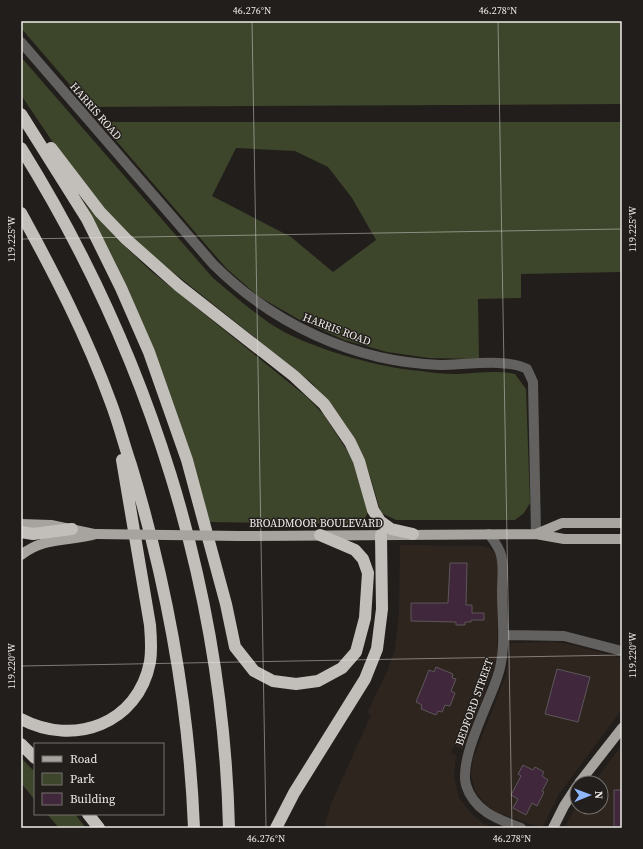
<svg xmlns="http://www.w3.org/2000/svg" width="643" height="849" viewBox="0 0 643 849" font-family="'Source Serif 4',serif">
<rect width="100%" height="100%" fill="#221e1b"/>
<!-- built -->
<path fill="#2f251f" d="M400,545L483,546L489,548L495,553L498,561L497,658L493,671L463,749L454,746L451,753L456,755L454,777L459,798L471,813L484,824L494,828H324L331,804L371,715L367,713L387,672L395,649L399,614Z
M554,642L569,644L622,658V709L559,794L542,828L496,812L484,803L475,790L471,774L473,759L506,675L511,643Z
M622,745V828H564L577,805V807H601V783H593Z"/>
<!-- green -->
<path fill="#3d452b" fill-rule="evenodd" d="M21,21H622V104L89,107L21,28Z
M21,57L213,278C236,297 260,319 286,333C322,351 381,368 421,371C433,373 445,374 457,374C476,373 497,370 515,374L526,389L530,503L524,513L515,520H396L381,513C373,487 367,459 352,435C341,416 326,400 312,383L144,249L99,203L58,150L21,95Z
M100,122H622V272L521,274V298L478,299L479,359L429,358L387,352L344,340L298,319L258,296L226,268ZM236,148L295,151L328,167L352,198L376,240L333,272L291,237L212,196Z
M75,193L116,238L151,271L307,397L324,415L352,458L368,512L365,518L359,524L208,522L186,446Z
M21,758L35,772V800L21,783Z
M47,814H75L86,828H59Z"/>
<!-- building -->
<path fill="#40273b" stroke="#5c575b" d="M450,563H467L466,605H472V613H484V620H471V622H465V625H456V622L411,621V603H448Z
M436,667L453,674L452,678L456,679L451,691L455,693L450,706L445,705L442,712L438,711L436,715L421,709L422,705L416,702L429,670L434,672Z
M557,669L590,677L578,722L545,714Z
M523,765L533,770L535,767L544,772L542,776L548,780L542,791L544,792L537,806L532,803L526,815L513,808L518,799L511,795L521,776L518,774Z
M614,790H622V828H614Z"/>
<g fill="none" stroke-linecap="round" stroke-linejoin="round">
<!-- minor -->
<path stroke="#62615f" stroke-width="10" d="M21,42L213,264C273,324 354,362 440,365C464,365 507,358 527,369L533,382L536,534
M489,534C494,541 499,547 501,555C504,566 502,580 502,592C502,621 507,650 497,678C488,705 459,759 466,785C474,811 497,819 521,828
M504,635L564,636L622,651"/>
<!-- major -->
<path stroke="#a7a49f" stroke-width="10" d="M21,524L51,525L94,534
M536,534L562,523H622
M239,536L536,534L564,539H622
M21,555C45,536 69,542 96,534
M579,783L622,728
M553,828L564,806L577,786"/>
<!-- highway -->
<path stroke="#c2beb9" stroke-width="12" d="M21,114L87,219L121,288L149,352L187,460L226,604L235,647L254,671L273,681L296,684L318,681L342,668L356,652L365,618L368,573L363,559L355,550L320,535
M21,148C148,352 223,587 229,828
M51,148L100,212L126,239L179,286L294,376L324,404L350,442L359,461L373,510L380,521L391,529L413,534
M21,213C55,275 87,337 111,403C119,424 124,445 131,465C167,584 189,704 194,828
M21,532L33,534L72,529
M21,719C74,747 138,724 150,662C152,650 151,637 150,625L122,460
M21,744L35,758
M88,814L99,828
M276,828L294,793L365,679L377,649L382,609L381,535"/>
<!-- major-bridge -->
<path stroke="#a7a49f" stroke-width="10" d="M96,534L239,536"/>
</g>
<!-- ticks -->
<path fill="none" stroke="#eeebe9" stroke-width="1" stroke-opacity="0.45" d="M252,21L266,828M498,21L512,828M21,239L622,229M21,666L622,655"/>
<g text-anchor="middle" stroke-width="3" stroke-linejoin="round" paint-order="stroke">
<!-- street labels -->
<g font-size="11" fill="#eeebe9" stroke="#221e1b">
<text transform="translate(96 111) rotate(49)" y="4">HARRIS ROAD</text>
<text transform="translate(337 329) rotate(21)" y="4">HARRIS ROAD</text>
<text x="316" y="527">BROADMOOR BOULEVARD</text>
<text transform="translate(474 702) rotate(-70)" y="4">BEDFORD STREET</text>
</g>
</g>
<!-- border -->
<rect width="643" height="849" fill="none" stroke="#221e1b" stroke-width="44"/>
<!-- legend -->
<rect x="34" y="743" width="130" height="72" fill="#221e1b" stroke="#74706d"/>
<rect x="42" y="756" width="20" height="6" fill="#a7a49f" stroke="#74706d"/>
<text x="70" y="763" font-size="12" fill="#eeebe9">Road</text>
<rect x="42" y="773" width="20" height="12" fill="#3d452b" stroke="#74706d"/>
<text x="70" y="783" font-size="12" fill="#eeebe9">Park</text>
<rect x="42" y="793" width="20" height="12" fill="#40273b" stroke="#74706d"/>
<text x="70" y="803" font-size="12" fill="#eeebe9">Building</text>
<!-- north arrow -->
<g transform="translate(589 795) rotate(89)"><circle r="19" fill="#221e1b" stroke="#74706d"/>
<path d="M0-3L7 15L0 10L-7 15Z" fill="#90b8fd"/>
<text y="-6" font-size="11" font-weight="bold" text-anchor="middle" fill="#eeebe9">N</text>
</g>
<rect x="22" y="22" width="599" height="805" fill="none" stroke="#eeebe9" stroke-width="1.5"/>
<g font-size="10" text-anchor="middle" fill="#eeebe9">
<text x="252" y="14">46.276°N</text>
<text x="498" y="14">46.278°N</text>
<text transform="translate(632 229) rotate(-90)" y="4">119.225°W</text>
<text transform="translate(11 239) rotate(-90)" y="4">119.225°W</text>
<text transform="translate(632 655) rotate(-90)" y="4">119.220°W</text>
<text transform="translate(11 666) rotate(-90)" y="4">119.220°W</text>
<text x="266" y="842">46.276°N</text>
<text x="512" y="842">46.278°N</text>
</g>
</svg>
